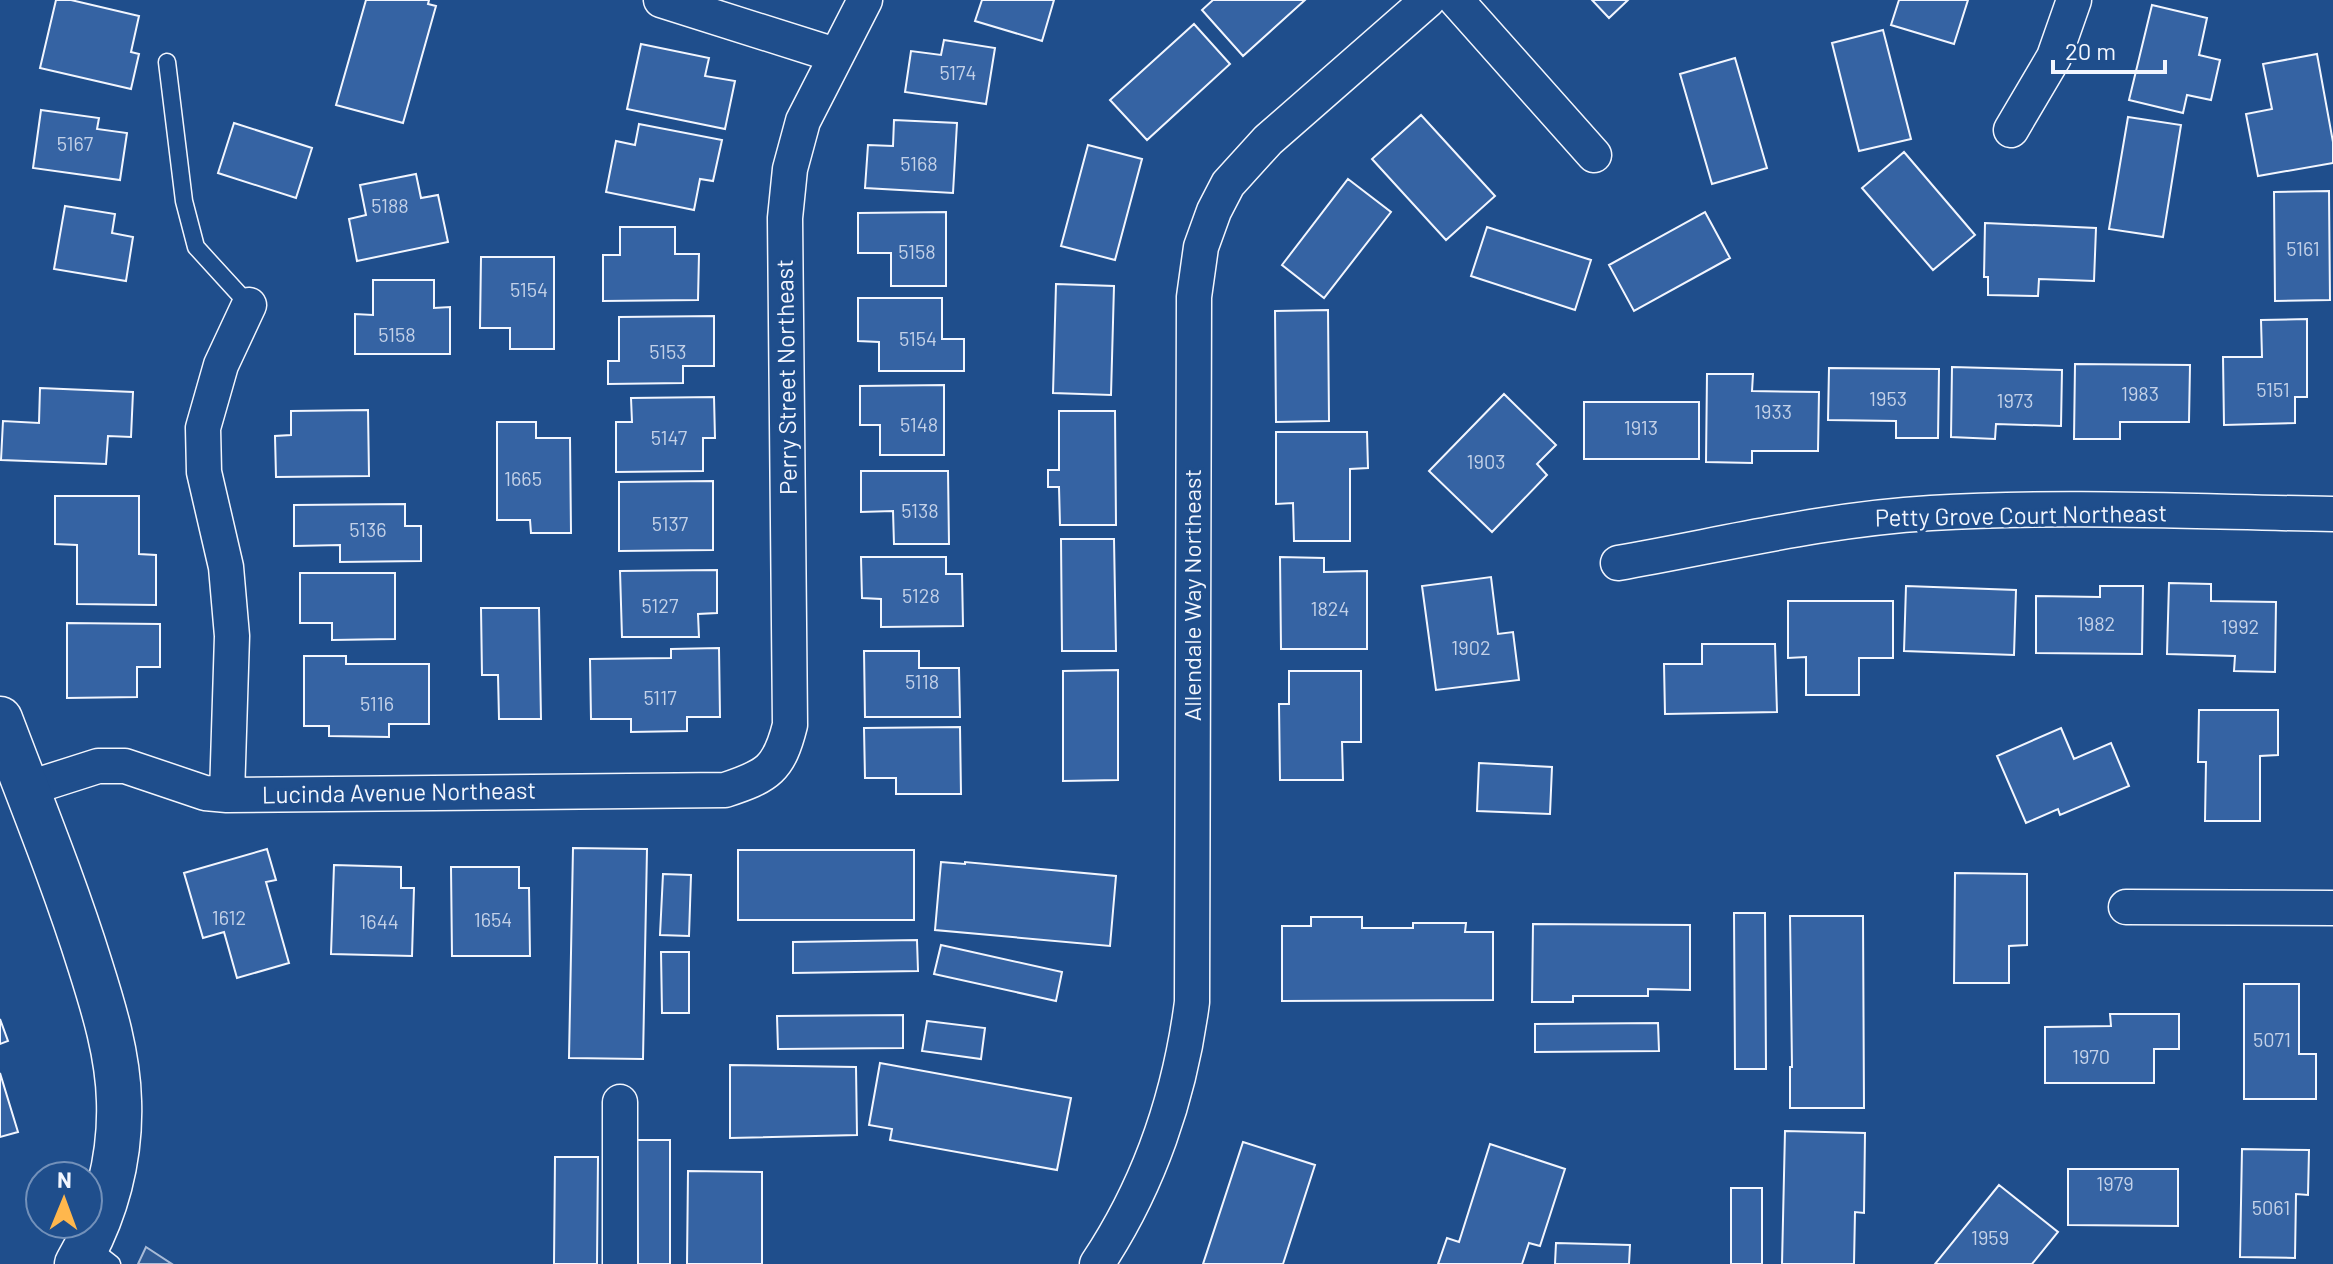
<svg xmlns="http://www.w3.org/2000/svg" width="2333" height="1264" viewBox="0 0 2333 1264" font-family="Barlow,sans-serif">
<rect width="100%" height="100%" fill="#1f4e8c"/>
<!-- built -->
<path fill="#305b95" stroke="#a8bbd7" stroke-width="2" d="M146,1247L172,1264H138Z"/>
<!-- building -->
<path fill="#3563a3" stroke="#f2f6ff" stroke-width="2" d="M56,0H71L139,16L131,52L139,54L131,89L40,68Z
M366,0H429L428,4L436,6L403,123L336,105Z
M982,0H1054L1042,41L975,21Z
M1213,0H1305L1243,56L1202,10Z
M1592,0H1628L1609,18Z
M1899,0H1968L1954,44L1891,25Z
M2152,5L2207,18L2199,55L2220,60L2211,100L2187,95L2183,113L2129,100Z
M1194,24L1230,64L1147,140L1110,100Z
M1883,30L1911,139L1859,151L1832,43Z
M944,40L995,48L986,104L905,92L911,51L941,55Z
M641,44L709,58L705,76L735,81L725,129L627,109Z
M2317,54L2333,142V163L2258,176L2246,114L2272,109L2263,64Z
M1735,58L1767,168L1712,184L1680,74Z
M41,110L99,118L97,129L127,133L120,180L33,168Z
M1421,115L1495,196L1446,240L1372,159Z
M2128,117L2181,125L2163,237L2109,229Z
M894,120L957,123L953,193L865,188L868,145L893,146Z
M234,123L312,148L296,198L218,173Z
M639,124L722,140L713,181L700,179L694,210L606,192L616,141L635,145Z
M1088,145L1142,159L1115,260L1061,246Z
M1904,152L1975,235L1933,270L1862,188Z
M416,174L421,198L438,195L448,242L357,261L349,219L366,215L360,185Z
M1348,179L1391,212L1324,298L1282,265Z
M2329,191L2330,300L2275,301L2274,192Z
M65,206L115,214L112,233L133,237L126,281L54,269Z
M946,212V286H891V253H858V213Z
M1705,212L1730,258L1634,311L1609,265Z
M1985,223L2096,228L2094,281L2039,279L2038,296L1988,295V277H1984Z
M620,227H675V254H699L698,300L603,301V255H620Z
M1487,227L1591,260L1575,310L1471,276Z
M481,257H554V349H510V328H480Z
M373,280H434V308L450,307V354H355V314L373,315Z
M1056,284L1114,286L1111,395L1053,393Z
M858,298H942V339H964V371H879V342L858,341Z
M1328,310L1329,421L1276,422L1275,311Z
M714,316V366H683V383L608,384V361H619V317Z
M2307,319V397H2295V423L2224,425L2223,357H2262L2261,320Z
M2075,364L2190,365L2189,422H2120V439H2074Z
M1952,367L2062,370L2061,426L1996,424L1995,439L1951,437Z
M1829,368L1939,369L1938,438H1896V421L1828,420Z
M1707,374H1753L1752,391L1819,392L1818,451H1752V463L1706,462Z
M944,385V455H880V425H860V386Z
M40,388L133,392L131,437L108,436L106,464L1,460L3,421L39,423Z
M1504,394L1556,445L1537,464L1547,475L1492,532L1429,471Z
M714,397L715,438H703V471L616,472V422H632L631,398Z
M1584,402H1699V459H1584Z
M368,410L369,476L276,477L275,436L291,435V411Z
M1059,411H1115L1116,525H1060L1059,487H1048V470H1059Z
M497,422H536V438H570L571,533H531L530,520H497Z
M1276,432H1367L1368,468L1350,469V541H1294L1293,503L1276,504Z
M861,471H948L949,544H894L893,511L861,512Z
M713,481V550L619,551V482Z
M55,496H139V554L156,555V605L77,604V545L55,544Z
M405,504V526H421V561L340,562V545L294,546V505Z
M1061,539H1114L1116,651H1062Z
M861,557H946V574H962L963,626L881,627V599L862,598Z
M1280,557L1324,558V572L1367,571V649H1281Z
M717,570V613L698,614L699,637H622L620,571Z
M300,573H395V639L332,640V623H300Z
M1491,577L1498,634L1513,632L1519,680L1436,690L1422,586Z
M2169,583L2211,584V601L2276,602L2275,672L2234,671L2235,656L2167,654Z
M1906,586L2016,590L2014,655L1904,651Z
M2100,586H2143L2142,654L2036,653V596L2100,597Z
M1788,601H1893V658H1859V695H1806V657L1788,658Z
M481,608H539L541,719H499L498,675H482Z
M67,623L160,624V667H137V697L67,698Z
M1702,644H1775L1777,712L1665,714L1664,664H1702Z
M719,648L720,717H687V731L631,732V719H591L590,659L671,658V649Z
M864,651H919V668H959L960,717H865Z
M304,656H346V664H429V724H389V737L329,736V726H304Z
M1118,670V780L1063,781V671Z
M1289,671H1361V742H1342L1343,780H1280L1279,704H1289Z
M2199,710H2278V755L2260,756V821H2205L2206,762H2198Z
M960,727L961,794H896V778H865L864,728Z
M2061,728L2074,759L2111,743L2129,786L2060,815L2058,809L2026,823L1997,756Z
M1479,763L1552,767L1550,814L1477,811Z
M573,848L647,849L643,1059L569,1058Z
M267,849L276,880L266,882L289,963L237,978L224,932L203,938L184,873Z
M738,850H914V920H738Z
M941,862L965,864V862L1116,876L1110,946L935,930Z
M334,865L401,867V888H414L412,956L331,954Z
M451,867H519V888H529L530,956H452Z
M1955,873L2027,874V945L2009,946V983H1954Z
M663,874L691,875L689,936L660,935Z
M1734,913H1765L1766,1069H1735Z
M1790,916H1863L1864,1108H1790V1067H1792Z
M1311,917H1362V928H1413V923H1466L1465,932H1493V1000L1282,1001V926H1311Z
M1533,924L1690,925V990L1648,989V996H1573V1002H1532Z
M917,940L918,971L793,973V942Z
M941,945L1062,972L1056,1001L934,974Z
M661,952H689V1013H662Z
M2244,984H2299V1054H2316V1099H2244Z
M2110,1014H2179V1049H2154V1083H2045V1027L2111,1026Z
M903,1015V1048L778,1049L777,1016Z
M0,1019L8,1041L0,1044Z
M927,1021L985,1028L981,1059L922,1051Z
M1658,1023L1659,1051L1535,1052V1024Z
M880,1063L1071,1098L1057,1170L890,1140L892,1129L869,1125Z
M730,1065L856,1067L857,1135L730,1138Z
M0,1073L18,1132L0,1137Z
M1785,1131L1865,1133L1864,1213L1855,1212L1854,1264H1782Z
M637,1140H670V1264H638Z
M1243,1142L1315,1165L1283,1264H1203Z
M1490,1144L1565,1169L1540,1246L1529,1243L1522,1264H1438L1447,1238L1459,1242Z
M2242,1149L2309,1150L2308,1195L2296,1194L2295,1258L2240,1257Z
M555,1157H598L597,1264H554Z
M2068,1169H2178V1226L2068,1225Z
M688,1171L762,1172V1264H687Z
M1999,1185L2058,1232L2032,1264H1935Z
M1731,1188H1762V1264H1731Z
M1556,1243L1630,1245L1629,1264H1555Z"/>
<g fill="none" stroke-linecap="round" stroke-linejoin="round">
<!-- lane casing -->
<g stroke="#f2f6ff" stroke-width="19">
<path id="lane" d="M167,62L184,201L196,247L249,305
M89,1246L112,1264"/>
</g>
<!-- street casing -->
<g stroke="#f2f6ff" stroke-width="37">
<path id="street" d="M661,0L835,55
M1456,0L1594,155
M2011,130L2054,57L2074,0
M1618,563C1721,545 1825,519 1931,513C2064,505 2199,512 2333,514
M26,789L98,766H125L205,793L227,795L725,790C768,776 779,769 790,725L785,218L790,169L803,121L865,0
M227,795L232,636L226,567L204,472L203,428L221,365L249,305
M2126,907L2333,908
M620,1264V1102
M1097,1264C1149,1186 1180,1095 1192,1002L1194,297L1201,247L1214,211L1228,184L1268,140L1428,0"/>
</g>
<!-- secondary casing -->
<g stroke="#f2f6ff" stroke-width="47">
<path id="secondary" d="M0,719C31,801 64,882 90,965C104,1009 118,1055 119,1101C121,1158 106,1215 77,1264"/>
</g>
<!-- lane -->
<use href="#lane" stroke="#1f4e8c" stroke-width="16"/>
<!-- street -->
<use href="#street" stroke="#1f4e8c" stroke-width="34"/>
<!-- secondary -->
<use href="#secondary" stroke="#1f4e8c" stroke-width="44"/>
</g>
<g text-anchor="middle" stroke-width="6" stroke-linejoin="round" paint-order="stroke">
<!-- number labels -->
<g font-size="20" fill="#c3d1e8">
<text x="958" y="80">5174</text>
<text x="75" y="151">5167</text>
<text x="919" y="171">5168</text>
<text x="390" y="213">5188</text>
<text x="2303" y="256">5161</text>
<text x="917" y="259">5158</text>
<text x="529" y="297">5154</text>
<text x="397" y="342">5158</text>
<text x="918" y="346">5154</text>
<text x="668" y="359">5153</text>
<text x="2273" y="397">5151</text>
<text x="2140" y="401">1983</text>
<text x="1888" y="406">1953</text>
<text x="2015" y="408">1973</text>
<text x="1773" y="419">1933</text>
<text x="919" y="432">5148</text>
<text x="1641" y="435">1913</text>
<text x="669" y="445">5147</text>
<text x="1486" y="469">1903</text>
<text x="523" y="486">1665</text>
<text x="920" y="518">5138</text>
<text x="670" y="531">5137</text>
<text x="368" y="537">5136</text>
<text x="921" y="603">5128</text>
<text x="660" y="613">5127</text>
<text x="1330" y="616">1824</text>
<text x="2096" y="631">1982</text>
<text x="2240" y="634">1992</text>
<text x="1471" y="655">1902</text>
<text x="922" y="689">5118</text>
<text x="660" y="705">5117</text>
<text x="377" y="711">5116</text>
<text x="229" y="925">1612</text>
<text x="493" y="927">1654</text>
<text x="379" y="929">1644</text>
<text x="2272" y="1047">5071</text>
<text x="2091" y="1064">1970</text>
<text x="2115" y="1191">1979</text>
<text x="2271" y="1215">5061</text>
<text x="1990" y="1245">1959</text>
</g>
<!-- street labels -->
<g font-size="24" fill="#f2f6ff" stroke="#1f4e8c">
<text transform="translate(787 377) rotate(-91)" y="8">Perry Street Northeast</text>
<text transform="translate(2021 516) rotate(-1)" y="8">Petty Grove Court Northeast</text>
<text transform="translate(1193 595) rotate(-90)" y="8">Allendale Way Northeast</text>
<text transform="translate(399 793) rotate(-1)" y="8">Lucinda Avenue Northeast</text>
</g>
</g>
<!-- north arrow -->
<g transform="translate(64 1200) rotate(1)"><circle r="38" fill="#1f4e8c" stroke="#7391ba" stroke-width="2"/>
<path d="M0-6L14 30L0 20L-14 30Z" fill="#ffb74d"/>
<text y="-12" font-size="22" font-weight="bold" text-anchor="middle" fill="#f2f6ff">N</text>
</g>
<!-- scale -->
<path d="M2053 60v12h112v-12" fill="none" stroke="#f2f6ff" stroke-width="4"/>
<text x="2065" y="60" font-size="24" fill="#f2f6ff" stroke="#1f4e8c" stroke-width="6" paint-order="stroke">20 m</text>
</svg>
